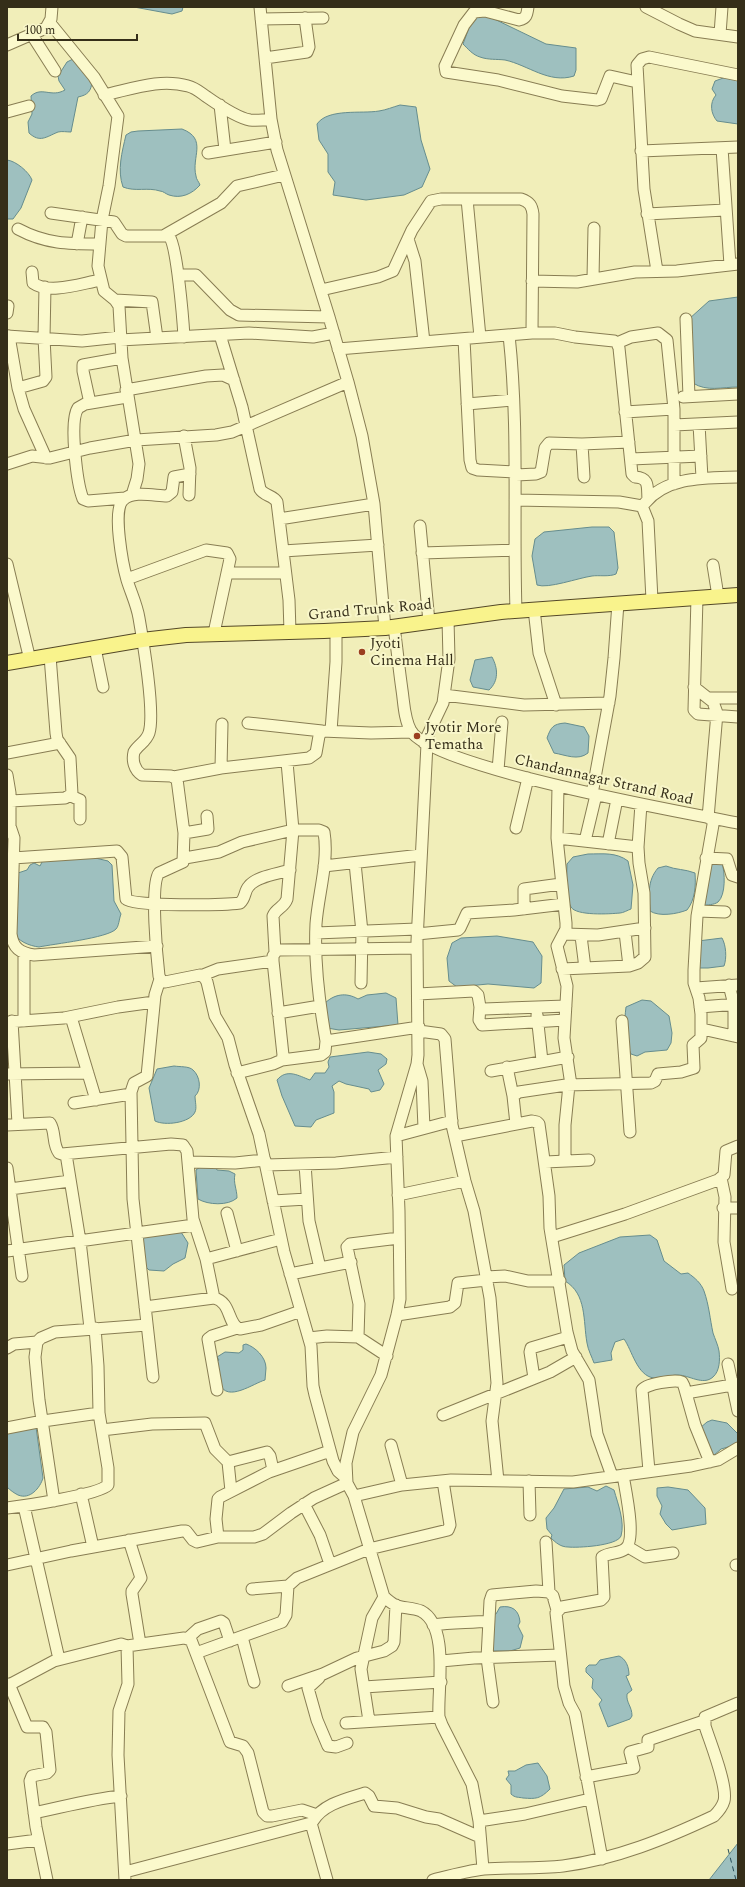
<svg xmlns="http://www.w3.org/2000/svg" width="745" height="1887" viewBox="0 0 745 1887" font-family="Spectral,serif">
<rect width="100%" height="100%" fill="#f1eeb9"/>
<!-- water -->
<path fill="#9ec0bf" stroke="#668d8e" d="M134,7H183L182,11L172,14Z
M486,15L546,44L576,48V70L574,76C549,84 528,65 505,60C497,59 488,60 480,57C473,55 468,49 463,44L473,17Z
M73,59L92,82C91,91 88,95 78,97L71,132C67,132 62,131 58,132C46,137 40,143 29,133L28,122L32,114L31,96C42,86 51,98 65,90L59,81L58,76L67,62Z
M726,77L738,80V124L717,121C711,114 709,103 716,95L712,89L715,81Z
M400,105L416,107L421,140L430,169L422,187L404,195L366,200L333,195L335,182L328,172V154L319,140L317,124C328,108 362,114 379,111C386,110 393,107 400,105Z
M182,129C208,139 191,157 196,176C196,179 199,182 200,185C192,194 181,199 169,195C166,194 163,191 160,191C148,187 135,192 123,187C117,170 122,152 126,135L131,132L138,131Z
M7,160C16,161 29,172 32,180L21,208L13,219H7Z
M738,297V387C722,387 707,392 693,383L689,319L709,301Z
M592,527H609L614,532L618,568L616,574C609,577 599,575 592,576C578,578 548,589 537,585L532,556L535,539L544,532Z
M492,657C498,668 499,681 489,690L473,687L470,680L475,660Z
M565,723L584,727L589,736L588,753C578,761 566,755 554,753L547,738C551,727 553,724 565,723Z
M588,854C603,854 616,852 628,861L633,885L631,909C628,910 623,913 620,913C610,914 576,916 571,907C564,896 567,877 567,864L573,857Z
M91,857L108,861L112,865L114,901L121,914C119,919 119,926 116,929C108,938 53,944 39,947C30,946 16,941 14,931C11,922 14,889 15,878L18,873L27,870L30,865L34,863L40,866L43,860Z
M708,861L722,863C725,872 726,895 718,902C714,905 707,905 702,905Z
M666,866C676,870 685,869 695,873C696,886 695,900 687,910C677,914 659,917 650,911C649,895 647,881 658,868Z
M497,936L533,942L542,956L541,983L534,988L488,984L457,987L449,981L447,958L452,943L461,938Z
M722,938C726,945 727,958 724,966L708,968H697L698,941Z
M386,993L396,998L398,1025L339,1030L327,1028L324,1004C334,994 346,992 358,999L367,995Z
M642,1000L651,1001L669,1016L672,1033L671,1043L667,1050L645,1052L637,1056L631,1054C624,1041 624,1022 626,1007Z
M368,1052L381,1054L387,1059L386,1064L378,1070L384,1084L380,1090L371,1092L369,1089L346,1084L339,1081L332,1086L334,1092V1113L316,1120L311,1127L295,1126L282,1096L277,1080C287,1068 299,1076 310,1080L315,1073H325L329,1067L328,1062L330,1057Z
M174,1066C180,1067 189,1066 193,1070C200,1076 202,1090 195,1096C195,1101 197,1108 195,1112C190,1123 165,1126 155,1121L149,1088L157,1069Z
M215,1166L217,1170L229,1171L235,1174C233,1183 237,1189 237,1198C228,1206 208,1205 198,1199L196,1170L200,1167Z
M181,1232L188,1243L185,1258L173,1264L164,1271L149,1270L143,1264V1234Z
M650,1235L657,1240L664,1261L681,1274L688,1273C695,1278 701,1283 704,1291C709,1305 710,1319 713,1333C715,1339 718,1345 719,1351C720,1359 720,1371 713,1377C703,1386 689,1375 678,1375C670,1375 662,1379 654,1378C637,1376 632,1350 624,1339L615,1342L611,1353L612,1360L594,1363C592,1357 588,1350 587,1343C583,1321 587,1294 565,1281L564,1265L579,1253L620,1237Z
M246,1344C255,1347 266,1357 266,1368C266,1372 265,1376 265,1380C254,1383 227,1403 220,1384C218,1377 217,1369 216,1362L219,1360L217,1357L225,1352L239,1353L243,1350V1345Z
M712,1420L727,1423L738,1434V1442L735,1445L721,1449L713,1456L700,1428L707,1422Z
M36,1427L43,1478C40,1488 30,1500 18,1495C14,1493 10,1490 7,1487V1431Z
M606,1486L614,1490C618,1504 625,1522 621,1536C617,1546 577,1548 568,1547C561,1547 556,1543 551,1538L552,1535L547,1529L546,1518L554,1508L564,1489L588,1487L597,1491Z
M668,1487L688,1490L705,1508L706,1524L672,1530L666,1524L660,1514L662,1506L657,1496V1488Z
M500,1607C512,1605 519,1610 520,1622L518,1626L523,1636L520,1648L510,1651H493L490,1646L493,1614H496Z
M619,1656C626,1659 629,1667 629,1675L626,1676L632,1690L627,1694C626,1703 632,1706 632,1716L630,1719L608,1727L599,1704L602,1700L592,1688L593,1679L586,1672V1668L589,1665H596L600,1660Z
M538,1763L547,1776L550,1789C540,1799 536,1799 523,1798C519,1797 515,1798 511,1794V1785L506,1779L509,1775L508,1771H515L526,1765Z
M738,1843V1880H709Z"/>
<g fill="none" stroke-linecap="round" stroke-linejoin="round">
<!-- ferry -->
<path stroke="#274d57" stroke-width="1" stroke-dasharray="5 4" stroke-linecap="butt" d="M728,1849L736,1880"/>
<!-- minor casing -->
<g stroke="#887d53" stroke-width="13">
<path id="minor" d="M260,7L271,119L277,150L329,317L348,382L362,436L374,504L385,628
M528,7C527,14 527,18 519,20L485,11L474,12L464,25L445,66L446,72L498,80L562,96L597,100L601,99L610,76L637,82
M646,7L679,24L695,31L738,37
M261,19L323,18
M50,23L94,77L118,116L109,186L102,220L98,266L104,291L115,300L119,306L122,358L139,464L137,479L132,495
M720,34L722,7
M32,35L55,71
M7,45L46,28L51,19L52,7
M265,58L307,52L309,47L305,18
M104,95C132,89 160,78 188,86C196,88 201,93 207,97C217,104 238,118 250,120C257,121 264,120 271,119
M220,105L225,150
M7,112L29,106
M722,148L730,265
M641,151L738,147
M208,153L276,142
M467,199L480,337
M51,213L114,222L122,234L126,236H169C177,245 183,320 184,337
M647,214L725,210
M18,229C46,244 68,244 100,244
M165,235L221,203L237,186L284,175
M408,239L415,261L424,342
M77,244L82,217
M657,271L644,189L637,65L642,59L649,57L738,75
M32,272L33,283C50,295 82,283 101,280
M178,275H196L230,310L239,315L329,317
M593,279L594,228
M532,281L577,282L635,272L677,271L738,264
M321,290L378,277L393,271L412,230L431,201L441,199H521C530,202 532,206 533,214L532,333
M115,300L152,302L157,338
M7,313L8,306
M686,319L689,397
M220,335L242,407L260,489C264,496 273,495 277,502L289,600L290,632
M509,335C519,427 513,519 516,611
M7,336L82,341L120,337
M9,336L18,388L24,409L46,458
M464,339L470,460L472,468L478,470L516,472
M120,340L249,333L313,337L334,333
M617,343L631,337L658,333L667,340L674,409V484
M338,349L532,333H555L575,337L614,341L617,343L619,348L632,474L635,477C650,478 647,487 648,499
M18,388L43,381L46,377L44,338L45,287
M126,390L206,376L223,375L234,380
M683,397L738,394
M90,403L83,371V365L122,358
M467,404L513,400
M625,412L674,409
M699,424L702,478
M674,425L738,422
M184,436L190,468L189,495
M582,444L584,477
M631,459L701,456
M7,464L32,456L50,458L90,448L136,440L216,435L232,432L348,382
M190,474L174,477L172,492L167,496C155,496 133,490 123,500C112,510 123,566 127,580C131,593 137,605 139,618C143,641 155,713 149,733C146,742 138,745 134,752C132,760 134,770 142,775L171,776L177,779L184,833L183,862L159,873C150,884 157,959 159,976L162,982H165L200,975L205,978L207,982L215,1016L228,1038L235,1065L259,1134L284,1252L311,1346L313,1386L315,1395L333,1461L338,1471L346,1478
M516,475L536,474L541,472L545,448L549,443L582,444L629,442
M125,498L88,501L83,499C77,484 69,421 78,408L85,404L127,397
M515,500L619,502L642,506L648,521L652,600
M645,503C667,476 706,478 738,477
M279,519L374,504
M420,526L429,622
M283,551L378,545
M422,553L514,550
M7,564L30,660
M713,565L718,596
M227,573H285
M127,579L206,550L227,553L230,559L214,633
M697,597L694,710L698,714L738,717
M534,609L539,653L556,705
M394,627C397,648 399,669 402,690C404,703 404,719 411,731C434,768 686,813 738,823
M95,648L103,687
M694,687L713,702L717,713L708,818
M444,695L524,705L609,703
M708,698H738
M248,723L322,731
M331,731L336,662V631
M424,743L443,703L449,659L448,619
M427,744L417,941L418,1055L417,1064L396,1136L399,1211L400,1299L397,1315L381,1375L353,1432L346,1463L347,1483L354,1496L384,1597C388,1600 392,1604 397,1606C404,1608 414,1608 421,1611C450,1626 437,1691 439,1717L442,1725L472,1784L479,1821L483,1869
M7,753L60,743
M221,768L222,724
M498,770L502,722
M7,775L10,793V826L14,838L11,934C13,948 20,953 34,955L157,946
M174,777L221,768L309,758L316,753L319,736L322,731L371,733L412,732
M558,786L557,838L566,923V929L557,946L567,986L564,1038L571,1085
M592,794L610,696L614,658L618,603
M71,796L80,800V819
M11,801L65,798L72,794L70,758L57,739L56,733L50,656
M516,828L528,778
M184,833L208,829L207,816
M557,838L638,847
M585,841L596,795
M608,844L617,799
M13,858L117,851L122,857L126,899C134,907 225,905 240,903C246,898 244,891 249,886C257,876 278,874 290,870
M185,858L219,852L242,842L293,830H319L324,832C329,862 318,895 316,924C314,964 319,1002 326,1041L325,1052L321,1055L282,1060
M706,858L727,859L732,875L738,877
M355,863L362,932L361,983
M324,866L421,855
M524,909V889L561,884
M698,911L725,912
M625,932L629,966
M316,933L417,929
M417,934L458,930L460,928L467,913L514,910L564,904
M564,934L598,935L645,928
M581,936L585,968
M275,952L273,916C276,908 284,908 287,899L293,830L287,762
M562,969L629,966L638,963L645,957L644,893L639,863L638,847L641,804
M203,975L218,969L273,961
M729,985L734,1005V1036
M696,988L738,985
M418,994L474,991L478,995L480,1007L484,1009L566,1006
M480,1007L479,1020L482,1025L565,1020
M700,1007L738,1004
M278,1013L320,1006
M537,1015L542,1061
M71,1017L96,1100
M12,1021L18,1124
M24,1021V954
M622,1021L630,1132
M7,1022L64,1018L118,1007L154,1002
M702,1029L738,1037
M419,1031L441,1034L445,1039L452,1125L465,1181L474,1211L490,1298L497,1383L492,1421L498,1481
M326,1041L419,1027
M417,1064L422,1081L424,1128
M507,1067L513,1096
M491,1071L568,1057
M237,1073L273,1064L282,1060L283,1055L273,961V956L277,950L417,948
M7,1074L88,1073
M74,1103L131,1094
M516,1124L513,1096L519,1092L566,1085L651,1083L655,1081L658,1074L681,1072L694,1068L693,1045L701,1038V1014L699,998L694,983V970L697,916L714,819
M7,1125L50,1123C56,1132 52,1144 59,1153L62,1154L171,1144L183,1145L187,1151L193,1219L206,1259L214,1298
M396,1136L452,1121
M455,1136L532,1121L537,1122L539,1124L549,1196L550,1228L567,1332L572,1351L589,1380L597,1434L612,1476
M66,1154L80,1241L90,1328
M565,1161V1125L569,1085
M188,1162L235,1163L265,1160
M545,1162L589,1160
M305,1164L309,1221L320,1268
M266,1165L336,1163L397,1157
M7,1168L22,1276
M721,1178L725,1197L724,1242L732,1289
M10,1189L70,1181
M398,1195L465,1181
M273,1201L307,1199
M723,1208H738
M227,1213L237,1251
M552,1237L625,1214L718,1180L724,1175L726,1151L738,1146
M7,1251L194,1225
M206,1259L281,1239
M290,1274L351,1262
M486,1277L505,1276L528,1281H560
M145,1307L214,1298C232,1302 227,1325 240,1329L261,1325L301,1311
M397,1315L450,1307L455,1303L458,1283L487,1280
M358,1337L359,1304L347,1247L350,1244L399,1238
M309,1338L327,1336L358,1337L387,1356
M7,1348L14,1344L37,1342
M728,1364L738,1411
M153,1377L133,1199L131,1092L134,1083L147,1076L155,995L160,979
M534,1378L530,1352L531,1348L568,1337
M217,1390L208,1339L212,1336L237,1328
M686,1393L738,1384
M443,1415L550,1372L576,1357
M7,1428L43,1421L99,1413
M102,1430L152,1424L205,1423L215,1449L228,1462L231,1491
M391,1445L402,1485
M228,1462L267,1452L270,1456L273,1470
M649,1471L642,1390C645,1384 675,1379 682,1382L684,1386L695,1425L710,1462
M529,1481L530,1515
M81,1494L93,1547
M354,1496L402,1485L451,1480L573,1482L691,1466L718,1460L738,1448
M54,1501L39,1400L35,1357L37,1342L41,1338L55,1332L147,1325
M304,1504L320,1535L330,1564
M24,1506L59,1659
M7,1508C24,1506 98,1495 108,1485V1468L99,1413L98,1366L95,1328
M218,1537L216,1519L218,1499L220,1497L269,1472L330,1451
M129,1540L141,1578L132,1591V1594L140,1644
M546,1542L549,1592
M628,1547L645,1557L673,1553
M7,1565L71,1551L182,1531H186L193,1540L197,1542L218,1537H254L263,1534L291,1513L314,1498L347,1483
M736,1565H738
M252,1589L288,1586
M433,1625C452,1622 470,1623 489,1621
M242,1637L254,1682
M188,1638L198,1629L221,1621L224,1623L230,1641
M127,1646L184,1638L191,1640L230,1742L243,1746L248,1753L263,1812L267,1816H272L302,1810L317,1815
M196,1653L282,1622L286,1615L288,1586L297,1578L369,1549L448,1530L450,1525L443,1481
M441,1661L474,1658L560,1655
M319,1678L308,1688L317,1720L328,1746L336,1747L347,1743
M9,1684L27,1727H43L46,1732L50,1770L47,1773L32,1776L30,1781L36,1827L47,1880
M7,1686L54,1661L121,1644L127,1646L128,1684L119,1711L118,1755L125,1880
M288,1686L323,1674L357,1658L384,1651L392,1646L394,1642L396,1605
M364,1687L441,1682
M493,1702L487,1658L490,1601L492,1595L536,1591L549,1592L553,1596L557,1610
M369,1721L361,1669L372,1618L384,1597
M346,1723L439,1717
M586,1777L634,1768L630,1752L648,1747V1740L704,1721
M34,1813C63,1807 91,1799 121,1796
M313,1821C323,1804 346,1799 365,1793L369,1796L374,1806L397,1808L426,1817L439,1819L480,1837
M479,1821L525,1814L590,1799
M7,1844L38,1840
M602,1859L575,1714L569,1703L564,1686L556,1613L562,1607L601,1600L604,1597L602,1557C609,1552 619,1554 625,1549C637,1541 625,1488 623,1475
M125,1872L311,1823L327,1880
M433,1880C449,1876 467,1871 484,1869C510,1867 537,1869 563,1866C616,1859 665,1839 714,1816C718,1812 722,1808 724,1801C728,1786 710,1742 705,1726V1717L738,1703"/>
</g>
<!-- major casing -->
<g stroke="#544828" stroke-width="16">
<path id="major" d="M7,663L142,640L186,635L324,631L385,628L501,612L738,595"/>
</g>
<!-- minor -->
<use href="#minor" stroke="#fbf9cc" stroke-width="11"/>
<!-- major -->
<use href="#major" stroke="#f9f38c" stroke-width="14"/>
</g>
<!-- markers -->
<g fill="#9b3e1f" stroke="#f8f6c9" stroke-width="1.5">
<circle cx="362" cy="652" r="4"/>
<circle cx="417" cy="736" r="4"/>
</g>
<g text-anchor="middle" stroke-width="4" stroke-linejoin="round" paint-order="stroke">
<!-- street labels -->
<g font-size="15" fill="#352e19" stroke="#f8f6c9">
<text transform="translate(370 609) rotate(-5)" y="5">Grand Trunk Road</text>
<text transform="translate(604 779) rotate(13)" y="5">Chandannagar Strand Road</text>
</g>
<!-- poi labels -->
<g font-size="15" fill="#352e19" stroke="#f8f6c9" text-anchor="start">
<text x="370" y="648">Jyoti<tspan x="370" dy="17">Cinema Hall</tspan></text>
<text x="425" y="732">Jyotir More<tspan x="425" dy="17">Tematha</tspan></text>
</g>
</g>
<!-- border -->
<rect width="745" height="1887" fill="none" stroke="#352e19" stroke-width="16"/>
<!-- scale -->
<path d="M18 34v6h119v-6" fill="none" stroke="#352e19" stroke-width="2"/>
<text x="24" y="34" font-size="12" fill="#352e19" stroke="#f8f6c9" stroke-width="3" paint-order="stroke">100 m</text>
</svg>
